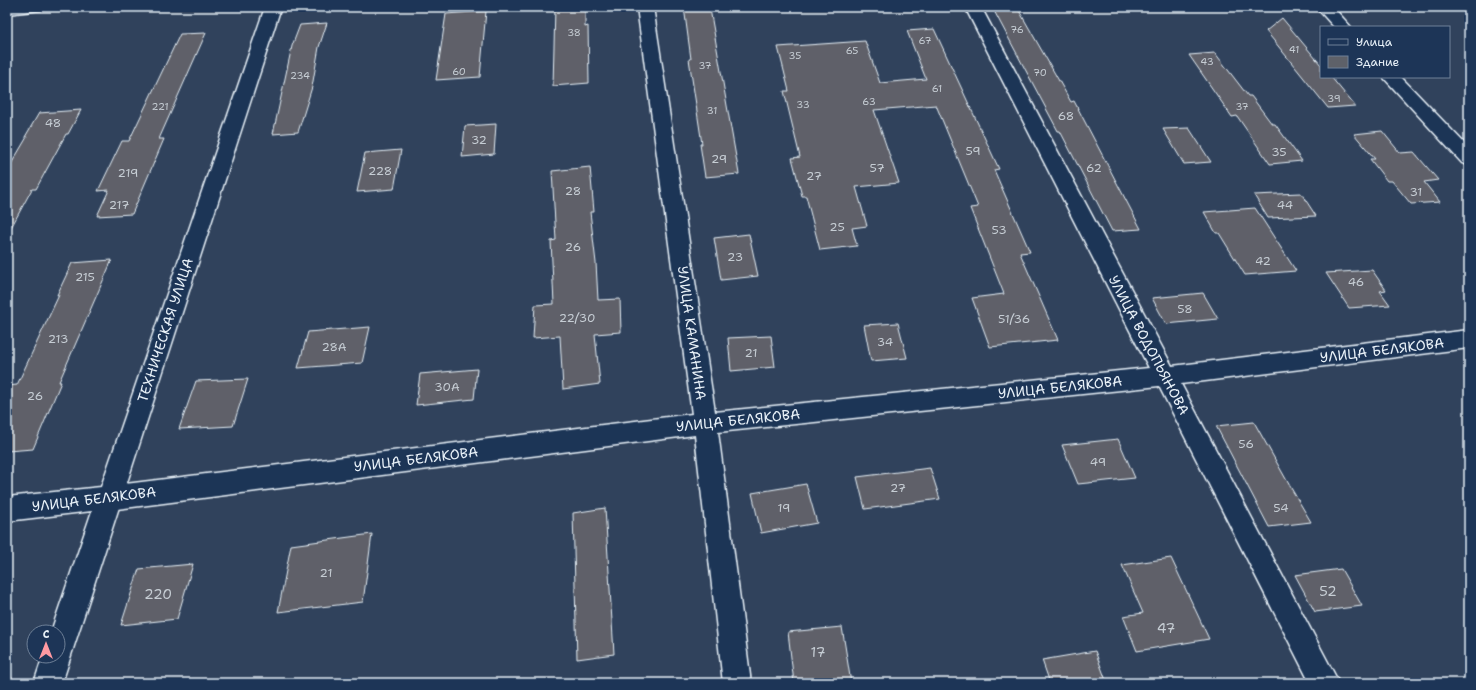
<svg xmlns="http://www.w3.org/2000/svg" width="1476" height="690" viewBox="0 0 1476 690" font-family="'Shantell Sans',sans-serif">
<rect width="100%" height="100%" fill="#30425c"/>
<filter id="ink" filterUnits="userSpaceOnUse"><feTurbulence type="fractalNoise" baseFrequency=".025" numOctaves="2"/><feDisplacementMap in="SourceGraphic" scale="8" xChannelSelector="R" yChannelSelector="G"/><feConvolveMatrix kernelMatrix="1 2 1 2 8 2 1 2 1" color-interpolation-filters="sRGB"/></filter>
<g filter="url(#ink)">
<!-- building -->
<path fill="#5e6169" stroke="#e8f1f8" d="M555,7H585V27L588,26L589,83L553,86Z
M684,7H707V9H710L739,174L705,177L700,144H702L689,59H691Z
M992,7H1017L1071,102L1074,101L1141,229L1112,231L1060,131H1058Z
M486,11L480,77L436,80L446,14Z
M1282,18L1321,65V77H1331L1355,106L1328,108L1266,31Z
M327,23L319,47L312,87L298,132L273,134L292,46L300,25Z
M934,29L999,169L994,170L1030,252L1020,253L1058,340L990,347L972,298L1004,294L970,208L978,207L936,105L874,110L899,183L856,187L867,226L852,228L857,246L820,250L806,196H802L792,158L800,157L784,91H789L778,47L865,41L880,83L926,79L907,31Z
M206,33L159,139H164L132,214L97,216L109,190L98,191L122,141H129L180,34Z
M1215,53L1248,96H1251L1272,124H1275L1302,161L1270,164L1237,116L1232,117L1189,55Z
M81,110L68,134H66L36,189H32L7,235V171L27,137H25L39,113Z
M496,124L494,154L462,157L465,126Z
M1189,128L1211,162L1184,164L1163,129Z
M1382,131L1400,153L1414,152L1438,180L1424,182L1440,202L1411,204L1392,181H1387L1370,159H1375L1354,134Z
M401,150L394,189L357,192L365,153Z
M590,167L594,212H590L596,263L598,300L620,299L621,332L595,334L600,384L563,389L560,336L533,338L535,305L554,304L551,241L556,240L552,171Z
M1301,193L1316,216L1268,218L1254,195Z
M1255,208L1296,271L1245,275L1219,233H1216L1204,212Z
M749,234L758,276L721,280L714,238Z
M112,260L59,382H61L33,449L7,451V386L17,385L59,295H57L72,263Z
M1372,270L1386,290L1380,291L1390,305L1349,308L1326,273Z
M1203,293L1218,319L1166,324L1152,298Z
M898,323L907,358L871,361L864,325Z
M370,327L362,363L298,368L308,332Z
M771,336L775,367L731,371L728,338Z
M477,369L474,399L416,405L420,374Z
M248,379L233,426L179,429L196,381Z
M1254,422L1291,488L1311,522L1269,527L1216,426Z
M1118,439L1135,478L1078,484L1062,445Z
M930,468L940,499L865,509L857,477Z
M806,484L817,523L761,533L752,493Z
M605,508L614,654L577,659L573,513Z
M372,534L363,602L278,612L291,545Z
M1171,558L1209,639L1137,651L1123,616L1143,613L1122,565Z
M193,564L177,619L121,625L139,569Z
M1341,569L1362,606L1315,612L1295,575Z
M842,627L851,683H794L788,632Z
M1095,651L1107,683H1050L1042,660Z"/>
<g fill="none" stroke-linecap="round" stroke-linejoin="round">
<!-- street casing -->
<g stroke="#e8f1f8" stroke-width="3">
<path id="street" d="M637,7H653L715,412L1149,368L965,7H981L1172,366L1469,330V348L1181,384L1339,683H1310L1159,386L718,432L751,683H723L695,435L109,510L100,506L97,498L100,490L109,486L692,414Z
M1316,7H1333L1351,27H1334Z
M1383,77H1401L1469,148V165L1462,163Z"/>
</g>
<!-- secondary casing -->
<g stroke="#e8f1f8" stroke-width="3">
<path id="secondary" d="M7,7H43L41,10L7,14Z
M265,7H281L62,683H34L43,656H58V632H51L92,511L7,521V497L101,487Z"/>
</g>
<!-- street -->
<use href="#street" fill="#1d3557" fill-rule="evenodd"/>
<!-- secondary -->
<use href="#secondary" fill="#1d3557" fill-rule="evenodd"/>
</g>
</g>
<g text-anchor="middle" stroke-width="3" stroke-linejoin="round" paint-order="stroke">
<!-- far-number labels -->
<g font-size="10" fill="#c6cdd4">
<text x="1017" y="33">76</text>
<text x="574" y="36">38</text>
<text x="925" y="44">67</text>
<text x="1294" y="53">41</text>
<text x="852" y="54">65</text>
<text x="795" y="59">35</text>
<text x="1207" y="65">43</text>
<text x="705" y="69">37</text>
<text x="459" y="75">60</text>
<text x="1040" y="76">70</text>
<text x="300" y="79">234</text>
<text x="937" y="92">61</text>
<text x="1334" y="102">39</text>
<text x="869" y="105">63</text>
<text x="803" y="108">33</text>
<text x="160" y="110">221</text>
<text x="1242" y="110">37</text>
<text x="712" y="114">31</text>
</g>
<!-- number labels -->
<g font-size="12" fill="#c6cdd4">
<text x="1066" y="120">68</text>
<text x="53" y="127">48</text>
<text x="479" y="144">32</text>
<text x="973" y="155">59</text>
<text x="1279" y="156">35</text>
<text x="719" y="163">29</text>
<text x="877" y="172">57</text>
<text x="1094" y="172">62</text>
<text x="380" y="175">228</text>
<text x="128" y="177">219</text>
<text x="814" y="180">27</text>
<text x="573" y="195">28</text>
<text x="1416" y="196">31</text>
<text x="119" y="209">217</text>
<text x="1285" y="209">44</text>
<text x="837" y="231">25</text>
<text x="999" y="234">53</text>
<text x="573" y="251">26</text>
<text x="735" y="261">23</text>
<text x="1263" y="265">42</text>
<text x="85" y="281">215</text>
<text x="1356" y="286">46</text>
<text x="1185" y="313">58</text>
<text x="577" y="322">22/30</text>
<text x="1014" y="323">51/36</text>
<text x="58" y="343">213</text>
<text x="885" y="346">34</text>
<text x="334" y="351">28А</text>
<text x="751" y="357">21</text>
<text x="447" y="391">30А</text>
<text x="35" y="400">26</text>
<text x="1246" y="448">56</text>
<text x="1098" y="466">49</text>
<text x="898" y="492">27</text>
<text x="784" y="512">19</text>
<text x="1281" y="512">54</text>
<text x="326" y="577">21</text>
</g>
<!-- street labels -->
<g font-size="14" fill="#e8f1f8" stroke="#1d3557">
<text transform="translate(165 330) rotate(-72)" y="5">ТЕХНИЧЕСКАЯ УЛИЦА</text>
<text transform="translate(692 333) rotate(82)" y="5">УЛИЦА КАМАНИНА</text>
<text transform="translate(1149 345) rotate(62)" y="5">УЛИЦА ВОДОПЬЯНОВА</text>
<text transform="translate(1382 350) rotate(-7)" y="5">УЛИЦА БЕЛЯКОВА</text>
<text transform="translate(1060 387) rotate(-6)" y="5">УЛИЦА БЕЛЯКОВА</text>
<text transform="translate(738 420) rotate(-6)" y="5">УЛИЦА БЕЛЯКОВА</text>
<text transform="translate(416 459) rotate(-7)" y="5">УЛИЦА БЕЛЯКОВА</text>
<text transform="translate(94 499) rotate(-7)" y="5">УЛИЦА БЕЛЯКОВА</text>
</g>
<!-- near-number labels -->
<g font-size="14" fill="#c6cdd4">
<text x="1328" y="596">52</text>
<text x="158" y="599">220</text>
<text x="1166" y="633">47</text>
<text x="818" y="657">17</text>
</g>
</g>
<!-- margin -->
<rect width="1476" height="690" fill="none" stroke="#1d3557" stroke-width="24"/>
<rect x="12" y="12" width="1452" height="666" fill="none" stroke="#e8f1f8" stroke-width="1.5" filter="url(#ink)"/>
<!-- legend -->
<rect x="1320" y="26" width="130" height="52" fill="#1d3557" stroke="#6e8097"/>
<rect x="1328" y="39" width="20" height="6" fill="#1d3557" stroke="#6e8097"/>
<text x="1356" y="46" font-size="12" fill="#e8f1f8">Улица</text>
<rect x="1328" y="56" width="20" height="12" fill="#5e6169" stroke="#6e8097"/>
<text x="1356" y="66" font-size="12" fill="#e8f1f8">Здание</text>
<!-- north arrow -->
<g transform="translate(46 644)"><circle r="19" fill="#1d3557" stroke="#6e8097"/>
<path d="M0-3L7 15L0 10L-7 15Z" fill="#ff9aa2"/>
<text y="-6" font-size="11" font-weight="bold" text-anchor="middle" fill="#e8f1f8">С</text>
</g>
</svg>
